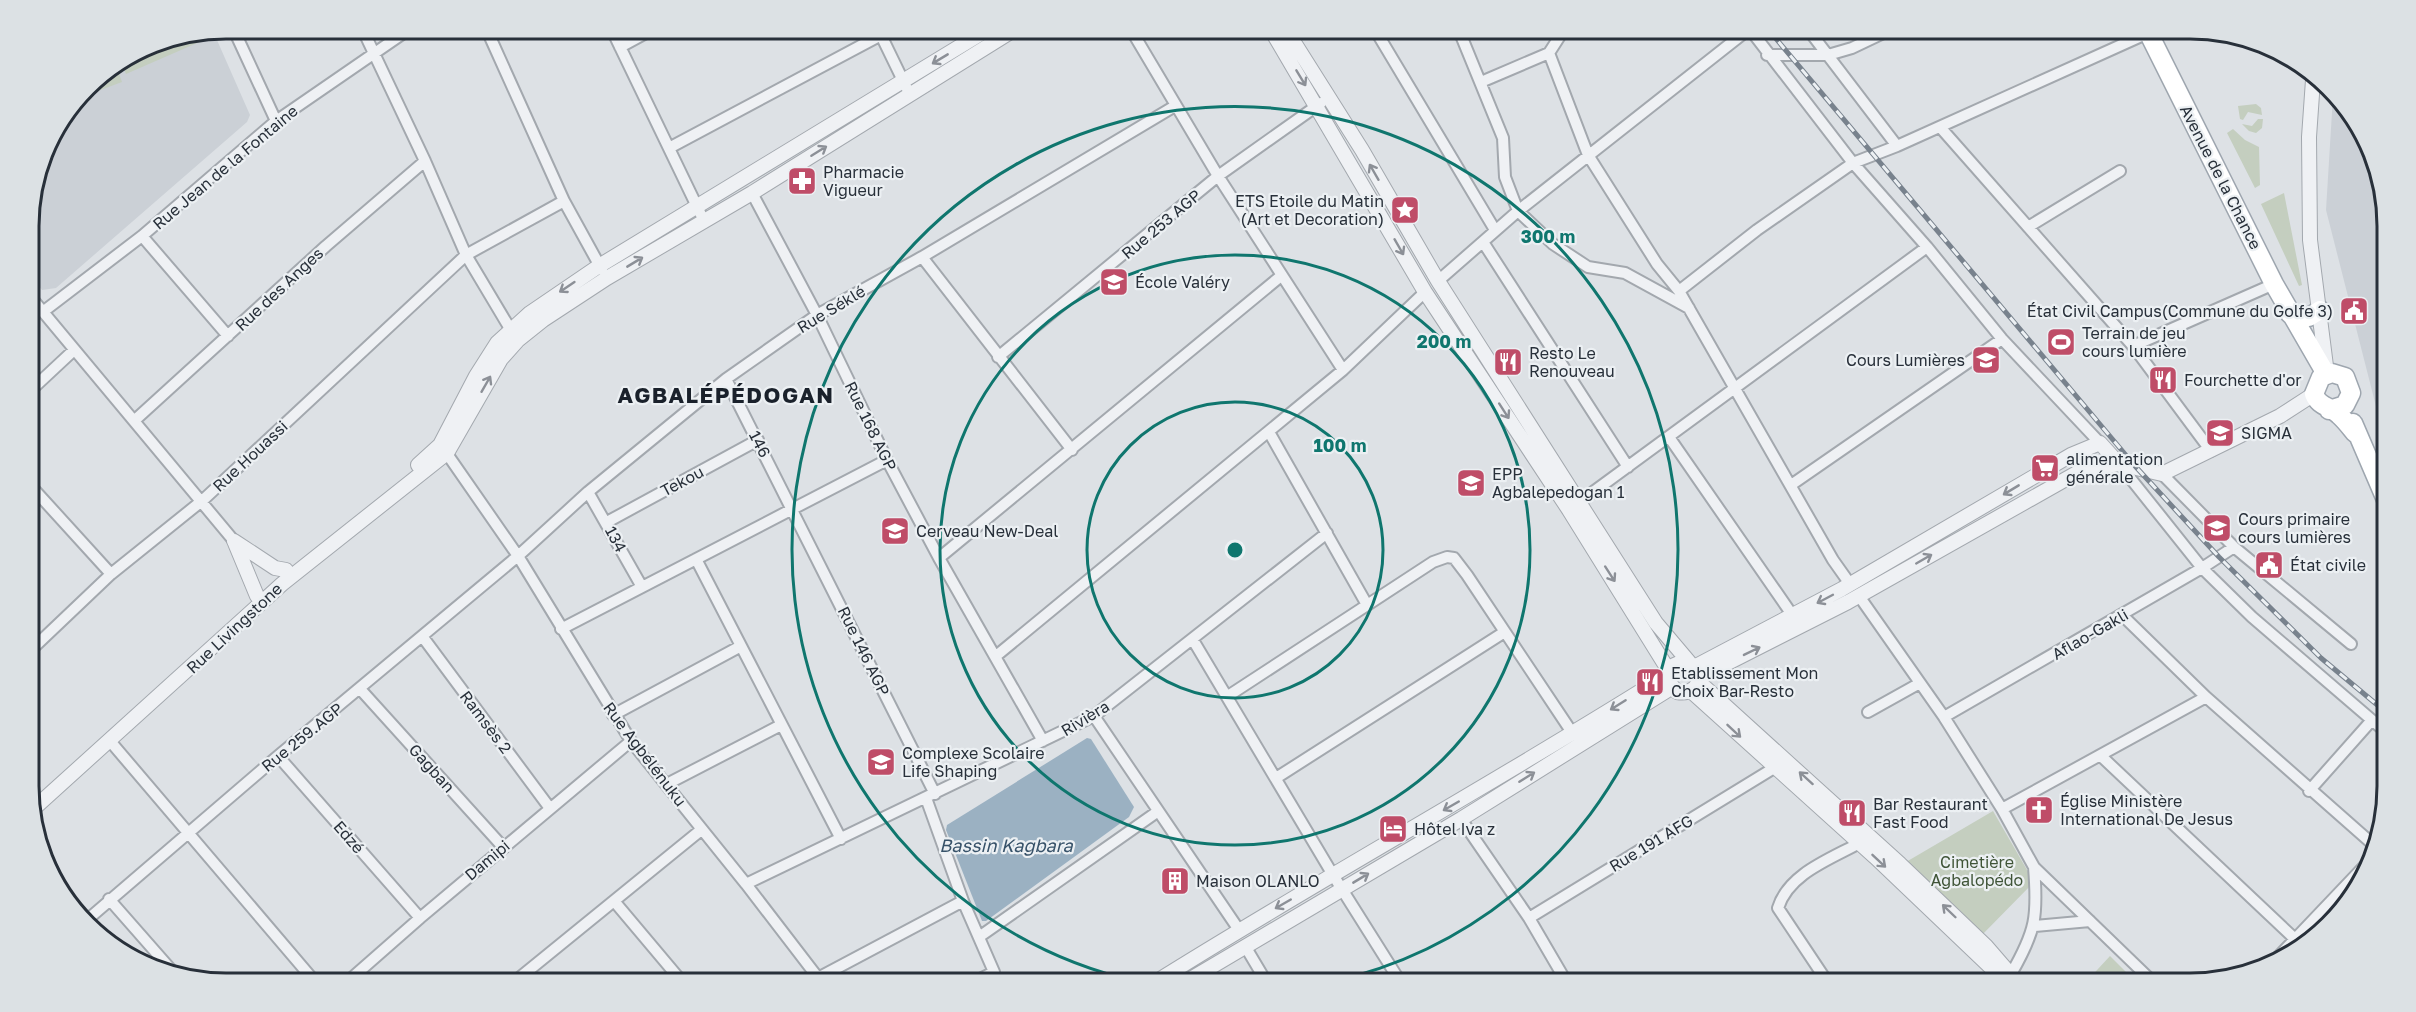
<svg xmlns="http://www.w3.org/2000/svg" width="2416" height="1012" viewBox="0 0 2416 1012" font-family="'Golos Text',sans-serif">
<rect width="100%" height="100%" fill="#dde1e5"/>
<!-- built -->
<path fill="#cbd0d6" d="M213,31L250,115L247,122L56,288L42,290L29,274V213L49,139L95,78L151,43Z
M2333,96L2347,106L2386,200L2387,436L2381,426L2326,210Z"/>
<!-- green -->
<path fill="#c4cebf" d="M1511,29H1545L1516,39Z
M201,33L204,40L126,74L121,62L151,43Z
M116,65L122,82L82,97L95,78Z
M2256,104L2261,108L2262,115L2248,112L2243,120L2240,119L2238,106Z
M2258,119H2263L2262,128L2256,133L2249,131L2242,124L2252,126Z
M2233,129L2245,140L2259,147L2260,185L2255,188L2227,133Z
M2284,193L2302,285L2299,286L2261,204Z
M1993,811L2034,882L1980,937L1906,862Z
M2110,956L2137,983H2085Z"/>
<!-- water -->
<path fill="#9bb1c2" d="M1087,738L1091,739L1134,807L1129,817L986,921H982L946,830L947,825Z"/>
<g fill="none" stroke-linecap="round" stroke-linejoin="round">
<!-- minor casing -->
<g stroke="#a3a8ae" stroke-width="14">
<path id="minor" d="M233,28L276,121
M362,28L425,161L466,255L515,337
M486,28L564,201L602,270
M611,28L704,221
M1130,28L1218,176L1343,370
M1374,28L1495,230
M1458,28L1503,138L1505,177L1518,211L1553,244L1588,267L1625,273L1689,308
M1749,28L1853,163L1927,247L2002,339L2100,443
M1807,28L1897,146
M878,29L910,95
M620,47L655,28
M1549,53L1588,155L1657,264L1679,291L1833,560L1850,584
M1767,55H1828L1852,48L1894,28
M1481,82L1549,53L1565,28
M1940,127L2133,346L2211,451
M669,148L881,35
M752,193L817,315L887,460L939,558L1043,741
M2028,227L2120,171
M142,236L228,336
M1483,242L1628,467
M922,257L1072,450
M1438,281L1518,211L1749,29
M1679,291L1757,230L1853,163L1897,146L2148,33
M29,295L234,541
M44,311L142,236L276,121L411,28
M2133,346L2274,284
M998,357L1218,176L1321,103
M726,379L935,794
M29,392L74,350
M135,420L326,246L425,161
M1269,432L1366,603
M1669,437L1793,616
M443,448L518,556L631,741L746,884L822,983
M2119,464L2202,568L2252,617L2387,733
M2162,474L2234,547L2351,644
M30,485L111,574
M1791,485L2002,339
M588,492L642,587
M1574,506L1927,247
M607,522L758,440
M939,558L1281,276
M696,559L841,839
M1859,596L1944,717L2002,809L2034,867L2154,983
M2122,615L2206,697L2376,847
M561,629L887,460
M422,636L549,807
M1193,640L1333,875L1401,983
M30,651L111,574L203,500L466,255L564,201
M996,656L1343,370L1425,292
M361,690L503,847
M1228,696L1433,562L1447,557L1454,558L1467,575L1573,734
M1868,712L1920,683
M613,715L741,646
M1094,716L1239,930
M1944,717L2202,568L2234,547
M110,741L316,983
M278,756L420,918
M2101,756L2295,939
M1276,778L1503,633
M667,784L781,725
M2309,791L2372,720
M926,798L963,901L994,972L972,983
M2002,809L2206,697
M1461,819L1529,918L1567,983
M746,884L1094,716L1327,533
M109,899L174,973
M614,901L683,983
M1529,918L1774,768
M87,920L278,756L518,556L588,492L726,379L817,315L922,257L1175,106
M2035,926L2090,921
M979,937L1157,812
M1245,946L1267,983
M2277,958L2374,856
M2011,974C2036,931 2038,916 2034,867
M818,978L963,901
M346,983L420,918L631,741
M513,983L701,830
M1828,983L1778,908C1789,872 1834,858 1865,840"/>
</g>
<!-- tertiary casing -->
<g stroke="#a3a8ae" stroke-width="16">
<path id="tertiary" d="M1270,28L1425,292L1569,510L1669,671
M1285,28L1362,150L1438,281L1656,623L1689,662
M2313,80L2309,137L2310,240L2327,374
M418,465L440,445L476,376L497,343L530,313L599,266L990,28
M234,541L275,568L286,570
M235,543L257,596
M1696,666L1842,589L2071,455L2100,443L2119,464
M1700,677L1696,666L1683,661L1672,666L1668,681L1677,692C1689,694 1698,689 1700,677L1848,602L2082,470L2119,464L2162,474L2280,416L2314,394
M1699,682L1900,864L1986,946L2018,983
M1691,691L1875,857L2005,981
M30,812L282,584L447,453L501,359L518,340L543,320L607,278L752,193L1017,28
M1154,983C1323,877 1499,781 1668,674
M1184,983L1461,819L1671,688"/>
</g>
<!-- primary casing -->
<g stroke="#9ea6af" stroke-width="21">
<path id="primary" d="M2146,28L2274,284L2326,374
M2290,314L2309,317L2320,310
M2329,410L2345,405L2351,393L2345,377L2332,373L2321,377L2314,394C2319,407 2330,406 2339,415C2345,420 2350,427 2355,433
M2353,423L2387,502"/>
</g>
<!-- minor -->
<use href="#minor" stroke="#eff1f4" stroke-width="10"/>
<!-- tertiary -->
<use href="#tertiary" stroke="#eff1f4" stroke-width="14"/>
<!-- primary -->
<use href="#primary" stroke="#fff" stroke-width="18"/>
<!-- rail casing -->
<g stroke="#78828d" stroke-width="5">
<path id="rail" d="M1767,28L2135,466L2219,557L2321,658L2387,713"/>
</g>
<!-- rail -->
<use href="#rail" stroke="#ecf0f3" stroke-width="3" stroke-dasharray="9" stroke-linecap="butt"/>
</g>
<!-- one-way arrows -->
<defs><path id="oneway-shaft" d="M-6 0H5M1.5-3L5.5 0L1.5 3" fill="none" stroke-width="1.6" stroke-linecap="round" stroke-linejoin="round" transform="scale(1.5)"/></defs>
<g stroke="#8c9097">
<use href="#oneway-shaft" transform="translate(940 59) rotate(149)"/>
<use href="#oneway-shaft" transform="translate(1301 78) rotate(59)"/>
<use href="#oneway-shaft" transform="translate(819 151) rotate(-32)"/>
<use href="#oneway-shaft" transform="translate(1374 172) rotate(-120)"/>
<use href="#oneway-shaft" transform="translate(1399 247) rotate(60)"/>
<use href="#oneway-shaft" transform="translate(635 262) rotate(-31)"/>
<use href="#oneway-shaft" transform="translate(567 287) rotate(146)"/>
<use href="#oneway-shaft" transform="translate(486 384) rotate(-60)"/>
<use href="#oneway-shaft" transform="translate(1504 411) rotate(57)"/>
<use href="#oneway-shaft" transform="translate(2011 490) rotate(149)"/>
<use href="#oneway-shaft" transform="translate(1924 559) rotate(-30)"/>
<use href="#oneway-shaft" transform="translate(1610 574) rotate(57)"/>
<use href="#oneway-shaft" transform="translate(1825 599) rotate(152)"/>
<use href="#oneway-shaft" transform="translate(1752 651) rotate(-26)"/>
<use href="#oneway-shaft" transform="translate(1618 705) rotate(148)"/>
<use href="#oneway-shaft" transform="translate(1734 731) rotate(43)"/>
<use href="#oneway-shaft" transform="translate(1527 777) rotate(-32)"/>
<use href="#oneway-shaft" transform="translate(1806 778) rotate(-138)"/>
<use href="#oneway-shaft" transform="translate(1451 806) rotate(150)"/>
<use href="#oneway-shaft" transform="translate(1879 861) rotate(43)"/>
<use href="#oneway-shaft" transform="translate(1361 878) rotate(-31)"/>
<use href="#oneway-shaft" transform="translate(1283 904) rotate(150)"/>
<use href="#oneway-shaft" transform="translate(1949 911) rotate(-136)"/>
</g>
<!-- distance rings -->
<g fill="none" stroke="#0f766e" stroke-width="3">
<circle cx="1235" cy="550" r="148"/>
<circle cx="1235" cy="550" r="295"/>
<path d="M1139 982A443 443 0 1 1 1331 982"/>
</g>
<!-- icons -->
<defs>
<g id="pharmacy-square" transform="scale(1.5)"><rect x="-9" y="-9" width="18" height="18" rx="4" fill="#bf4d68" stroke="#ecf0f3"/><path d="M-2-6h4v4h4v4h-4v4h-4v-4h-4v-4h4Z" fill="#fff"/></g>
<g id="sight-square" transform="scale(1.5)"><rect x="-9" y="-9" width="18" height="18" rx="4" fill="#bf4d68" stroke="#ecf0f3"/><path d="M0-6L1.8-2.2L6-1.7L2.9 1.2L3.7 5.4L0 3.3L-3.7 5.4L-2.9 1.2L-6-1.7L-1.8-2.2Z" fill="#fff"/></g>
<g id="school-square" transform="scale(1.5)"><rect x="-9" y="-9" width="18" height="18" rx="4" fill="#bf4d68" stroke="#ecf0f3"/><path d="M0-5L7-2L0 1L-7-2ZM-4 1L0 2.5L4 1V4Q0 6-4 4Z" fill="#fff"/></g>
<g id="civic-square" transform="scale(1.5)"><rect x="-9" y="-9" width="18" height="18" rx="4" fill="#bf4d68" stroke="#ecf0f3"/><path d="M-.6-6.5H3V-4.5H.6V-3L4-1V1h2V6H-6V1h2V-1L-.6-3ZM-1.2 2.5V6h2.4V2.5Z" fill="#fff"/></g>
<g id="stadium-square" transform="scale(1.5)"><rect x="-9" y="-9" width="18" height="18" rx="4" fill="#bf4d68" stroke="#ecf0f3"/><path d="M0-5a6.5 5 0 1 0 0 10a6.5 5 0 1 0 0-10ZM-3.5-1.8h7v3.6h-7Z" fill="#fff"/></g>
<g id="restaurant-square" transform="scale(1.5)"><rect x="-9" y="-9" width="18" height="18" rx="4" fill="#bf4d68" stroke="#ecf0f3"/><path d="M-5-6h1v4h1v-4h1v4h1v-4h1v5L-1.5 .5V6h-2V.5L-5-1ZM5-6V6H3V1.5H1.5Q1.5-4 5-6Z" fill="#fff"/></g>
<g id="supermarket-square" transform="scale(1.5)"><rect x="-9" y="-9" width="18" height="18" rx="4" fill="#bf4d68" stroke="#ecf0f3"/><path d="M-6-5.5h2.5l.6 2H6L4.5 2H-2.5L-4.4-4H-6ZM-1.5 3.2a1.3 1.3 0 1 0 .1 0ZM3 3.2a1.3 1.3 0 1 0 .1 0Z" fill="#fff"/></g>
<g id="church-square" transform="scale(1.5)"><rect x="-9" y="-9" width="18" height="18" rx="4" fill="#bf4d68" stroke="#ecf0f3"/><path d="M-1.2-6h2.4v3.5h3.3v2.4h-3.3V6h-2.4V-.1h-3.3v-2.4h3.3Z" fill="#fff"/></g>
<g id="hotel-square" transform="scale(1.5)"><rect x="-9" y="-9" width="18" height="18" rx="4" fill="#bf4d68" stroke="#ecf0f3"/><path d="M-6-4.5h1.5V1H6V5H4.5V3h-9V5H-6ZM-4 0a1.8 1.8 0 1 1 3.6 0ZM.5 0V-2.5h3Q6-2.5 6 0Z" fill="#fff"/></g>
<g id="building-square" transform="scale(1.5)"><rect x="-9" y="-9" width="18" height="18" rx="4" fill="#bf4d68" stroke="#ecf0f3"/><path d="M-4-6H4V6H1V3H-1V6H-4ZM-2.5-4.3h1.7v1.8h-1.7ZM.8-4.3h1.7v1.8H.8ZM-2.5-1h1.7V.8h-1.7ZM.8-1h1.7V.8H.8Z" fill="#fff"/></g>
</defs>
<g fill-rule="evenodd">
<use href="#pharmacy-square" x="802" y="181"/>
<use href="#sight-square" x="1405" y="210"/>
<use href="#school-square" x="1114" y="282"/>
<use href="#civic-square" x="2354" y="311"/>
<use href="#stadium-square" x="2061" y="342"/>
<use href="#school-square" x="1986" y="360"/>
<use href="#restaurant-square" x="1508" y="362"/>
<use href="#restaurant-square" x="2163" y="380"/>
<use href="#school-square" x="2220" y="433"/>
<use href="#supermarket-square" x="2045" y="468"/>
<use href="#school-square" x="1471" y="483"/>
<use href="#school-square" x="2217" y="528"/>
<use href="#school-square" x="895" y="531"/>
<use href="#civic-square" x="2269" y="565"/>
<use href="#restaurant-square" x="1650" y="682"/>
<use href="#school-square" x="881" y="762"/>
<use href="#church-square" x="2039" y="810"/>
<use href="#restaurant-square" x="1852" y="813"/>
<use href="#hotel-square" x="1393" y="829"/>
<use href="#building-square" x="1175" y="881"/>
</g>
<g text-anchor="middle" stroke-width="4.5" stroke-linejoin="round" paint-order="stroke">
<!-- street labels -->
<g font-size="16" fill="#28303a" stroke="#ecf0f3">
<text transform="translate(225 167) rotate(-40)" y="6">Rue Jean de la Fontaine</text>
<text transform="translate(2221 177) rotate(63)" y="6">Avenue de la Chance</text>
<text transform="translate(1161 224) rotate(-40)" y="6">Rue 253 AGP</text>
<text transform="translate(279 289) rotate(-43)" y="6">Rue des Anges</text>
<text transform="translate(831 309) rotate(-31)" y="6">Rue Séklé</text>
<text transform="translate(871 426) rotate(64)" y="6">Rue 168 AGP</text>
<text transform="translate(760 444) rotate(63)" y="6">146</text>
<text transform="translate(250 456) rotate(-43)" y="6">Rue Houassi</text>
<text transform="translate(682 481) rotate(-28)" y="6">Tekou</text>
<text transform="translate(616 539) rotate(62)" y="6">134</text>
<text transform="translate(234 628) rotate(-43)" y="6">Rue Livingstone</text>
<text transform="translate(2090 634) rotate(-30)" y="6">Aflao-Gakli</text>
<text transform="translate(864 651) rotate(64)" y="6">Rue 146 AGP</text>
<text transform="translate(1085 718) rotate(-31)" y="6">Rivièra</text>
<text transform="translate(486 722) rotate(53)" y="6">Ramsès 2</text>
<text transform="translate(302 737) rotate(-39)" y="6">Rue 259.AGP</text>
<text transform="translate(645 754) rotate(53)" y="6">Rue Agbélénuku</text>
<text transform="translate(432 768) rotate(48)" y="6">Gagban</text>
<text transform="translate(349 837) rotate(49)" y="6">Edzé</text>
<text transform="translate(1651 843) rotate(-31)" y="6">Rue 191 AFG</text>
<text transform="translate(487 860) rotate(-40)" y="6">Damipi</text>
</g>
<!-- poi labels -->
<g font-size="16" fill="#28303a" stroke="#ecf0f3" text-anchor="start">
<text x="823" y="178">Pharmacie<tspan x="823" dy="18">Vigueur</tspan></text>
<text x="1384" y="207" text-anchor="end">ETS Etoile du Matin<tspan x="1384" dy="18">(Art et Decoration)</tspan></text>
<text x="1135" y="288">École Valéry</text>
<text x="2333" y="317" text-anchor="end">État Civil Campus(Commune du Golfe 3)</text>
<text x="2082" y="339">Terrain de jeu<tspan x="2082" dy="18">cours lumière</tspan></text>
<text x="1529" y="359">Resto Le<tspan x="1529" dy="18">Renouveau</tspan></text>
<text x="1965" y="366" text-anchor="end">Cours Lumières</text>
<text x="2184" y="386">Fourchette d'or</text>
<text x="2241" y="439">SIGMA</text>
<text x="2066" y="465">alimentation<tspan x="2066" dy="18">générale</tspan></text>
<text x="1492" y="480">EPP<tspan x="1492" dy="18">Agbalepedogan 1</tspan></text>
<text x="2238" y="525">Cours primaire<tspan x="2238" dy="18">cours lumières</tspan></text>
<text x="916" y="537">Cerveau New-Deal</text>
<text x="2290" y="571">État civile</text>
<text x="1671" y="679">Etablissement Mon<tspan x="1671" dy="18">Choix Bar-Resto</tspan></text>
<text x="902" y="759">Complexe Scolaire<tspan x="902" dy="18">Life Shaping</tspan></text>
<text x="2060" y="807">Église Ministère<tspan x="2060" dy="18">International De Jesus</tspan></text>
<text x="1873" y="810">Bar Restaurant<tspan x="1873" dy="18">Fast Food</tspan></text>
<text x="1414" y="835">Hôtel Iva z</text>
<text x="1196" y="887">Maison OLANLO</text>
</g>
<!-- park labels -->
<g font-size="16" fill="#3f5437" stroke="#ecf0f3">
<text x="1977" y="868">Cimetière<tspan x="1977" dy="18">Agbalopédo</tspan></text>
</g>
<!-- water labels -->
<g font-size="18" font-style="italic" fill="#375269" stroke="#ecf0f3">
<text x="1006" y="852">Bassin Kagbara</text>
</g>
<!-- district labels -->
<g font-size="22" font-weight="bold" letter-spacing="1.5" fill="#1a212b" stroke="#ecf0f3">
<text x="726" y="403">AGBALÉPÉDOGAN</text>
</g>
</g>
<!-- crop -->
<path d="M0 0H2416V1012H0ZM226 39H2190A187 187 0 0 1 2377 226V786A187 187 0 0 1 2190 973H226A187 187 0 0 1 39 786V226A187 187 0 0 1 226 39Z" fill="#dce1e4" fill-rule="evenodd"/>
<path fill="none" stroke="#28303a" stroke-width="3" d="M226 39H2190A187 187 0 0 1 2377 226V786A187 187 0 0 1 2190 973H226A187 187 0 0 1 39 786V226A187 187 0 0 1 226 39Z"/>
<circle cx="1235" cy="550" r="9" fill="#0f766e" stroke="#ecf0f3" stroke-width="3"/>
<g font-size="18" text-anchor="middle" font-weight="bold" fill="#0f766e" stroke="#ecf0f3" stroke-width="4.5" stroke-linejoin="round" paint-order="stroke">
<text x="1548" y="243">300 m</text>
<text x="1444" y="348">200 m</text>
<text x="1340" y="452">100 m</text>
</g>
</svg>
